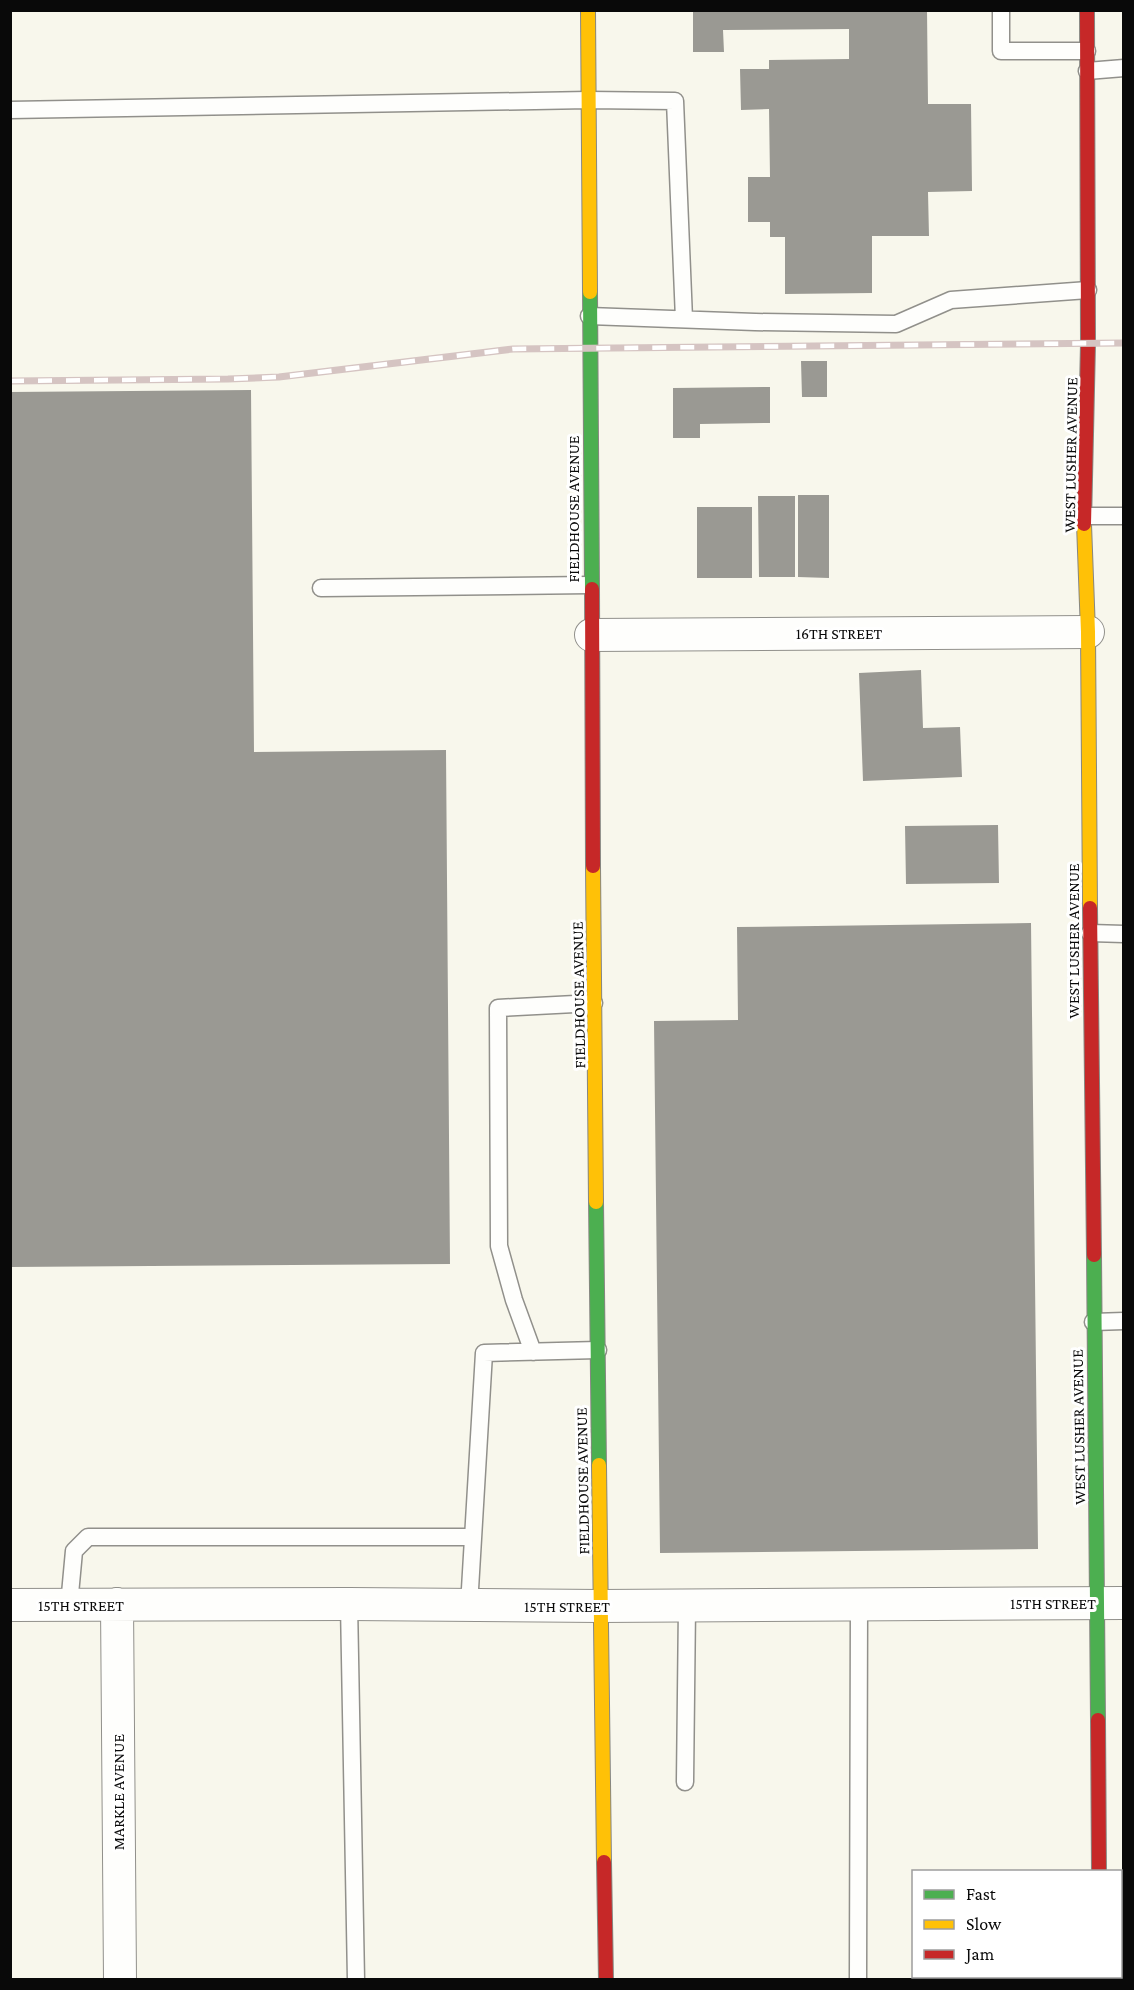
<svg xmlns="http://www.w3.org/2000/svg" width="1134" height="1990" viewBox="0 0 1134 1990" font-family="'Crimson Pro',serif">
<rect width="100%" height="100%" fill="#f8f7ec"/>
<!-- building -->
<path fill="#9a9993" d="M693,10H927L928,104H971L972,191L928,192L929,236H872V293L785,294V237H770V222H748V177H770L769,109L741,110L740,69H769V60L849,59V29L723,30L724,52H693Z
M801,361H827V397H802Z
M770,387V423L700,424V438H673V388Z
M251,390L254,752L446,750L450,1264L10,1267V392Z
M798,495H829V578L798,577Z
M758,496H795V577H759Z
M697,507H752V578H697Z
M921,670L923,728L960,727L962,777L863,781L859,673Z
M998,825L999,883L906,884L905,826Z
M1031,923L1038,1549L660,1553L654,1021L738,1020L737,927Z"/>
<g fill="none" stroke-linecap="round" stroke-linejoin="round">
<!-- lane casing -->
<g stroke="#91908b" stroke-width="19">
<path id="lane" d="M1001,10V51H1087
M1087,71L1124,68
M10,110L588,100L675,101L684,319
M589,316L755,322L896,324L951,300L1088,290
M1084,516H1124
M321,588L590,585
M1090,933L1124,934
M1093,1322L1124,1321
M533,1352L514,1300L499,1246L498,1008L594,1003
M349,1604L356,1980
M69,1605L74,1551L88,1537H473
M469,1606L484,1353L598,1350
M685,1782L687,1606
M858,1980L859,1604"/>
</g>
<!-- street casing -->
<g stroke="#91908b" stroke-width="34">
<path id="street" d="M591,635L1088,632
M117,1604L120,1980
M10,1605L349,1604L600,1606L1124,1603"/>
</g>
<!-- fast casing -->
<g stroke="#878782" stroke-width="16">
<path id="fast" d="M590,292L592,589
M596,1202L599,1465
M1094,1255L1098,1720"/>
</g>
<!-- slow casing -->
<g stroke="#878782" stroke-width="16">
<path id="slow" d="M588,10L590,292
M1084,524L1088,632L1090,908
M593,866L596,1202
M599,1465L604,1862"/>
</g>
<!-- jam casing -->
<g stroke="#878782" stroke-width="16">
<path id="jam" d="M1084,524L1088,344L1087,10
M592,589L593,866
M1090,908L1094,1255
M1098,1720L1099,1872
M604,1862L606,1980
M1100,1976V1980"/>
</g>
<!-- lane -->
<use href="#lane" stroke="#fefefc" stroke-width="16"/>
<!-- street -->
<use href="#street" stroke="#fefefc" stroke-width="32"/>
<!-- fast -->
<use href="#fast" stroke="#4caf50" stroke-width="14"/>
<!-- slow -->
<use href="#slow" stroke="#ffc107" stroke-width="14"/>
<!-- jam -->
<use href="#jam" stroke="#c62828" stroke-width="14"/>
<!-- rail casing -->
<g stroke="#d5c4c2" stroke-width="7">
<path id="rail" d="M10,381L228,379L279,377L513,349L1124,343"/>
</g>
<!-- rail -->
<use href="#rail" stroke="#fff" stroke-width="4.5" stroke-dasharray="14" stroke-linecap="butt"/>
</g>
<g text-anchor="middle" stroke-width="6" stroke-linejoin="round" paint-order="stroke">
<!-- street labels -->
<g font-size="16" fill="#090909" stroke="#fff">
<text transform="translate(1070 455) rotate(-89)" y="6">WEST LUSHER AVENUE</text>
<text transform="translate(573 509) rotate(-90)" y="6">FIELDHOUSE AVENUE</text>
<text x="839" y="639">16TH STREET</text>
<text transform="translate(1073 941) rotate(-90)" y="6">WEST LUSHER AVENUE</text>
<text transform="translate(578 995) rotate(-91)" y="6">FIELDHOUSE AVENUE</text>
<text transform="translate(1078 1427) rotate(-91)" y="6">WEST LUSHER AVENUE</text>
<text transform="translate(582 1481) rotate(-91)" y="6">FIELDHOUSE AVENUE</text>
<text x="1053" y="1609">15TH STREET</text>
<text x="81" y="1611">15TH STREET</text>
<text x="567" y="1612">15TH STREET</text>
<text transform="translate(118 1792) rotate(-90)" y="6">MARKLE AVENUE</text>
</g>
</g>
<!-- border -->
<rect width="1134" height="1990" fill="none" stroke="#090909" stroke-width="24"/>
<!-- legend -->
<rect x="912" y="1870" width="210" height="108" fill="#ffffff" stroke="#9d9d9d" stroke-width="1.5"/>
<rect x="924" y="1890" width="30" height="9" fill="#4caf50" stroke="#9d9d9d" stroke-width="1.5"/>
<text x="966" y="1900" font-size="18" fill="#090909">Fast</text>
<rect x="924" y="1920" width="30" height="9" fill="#ffc107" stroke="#9d9d9d" stroke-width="1.5"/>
<text x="966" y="1930" font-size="18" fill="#090909">Slow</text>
<rect x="924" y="1950" width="30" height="9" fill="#c62828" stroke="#9d9d9d" stroke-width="1.5"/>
<text x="966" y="1960" font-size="18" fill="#090909">Jam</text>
</svg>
